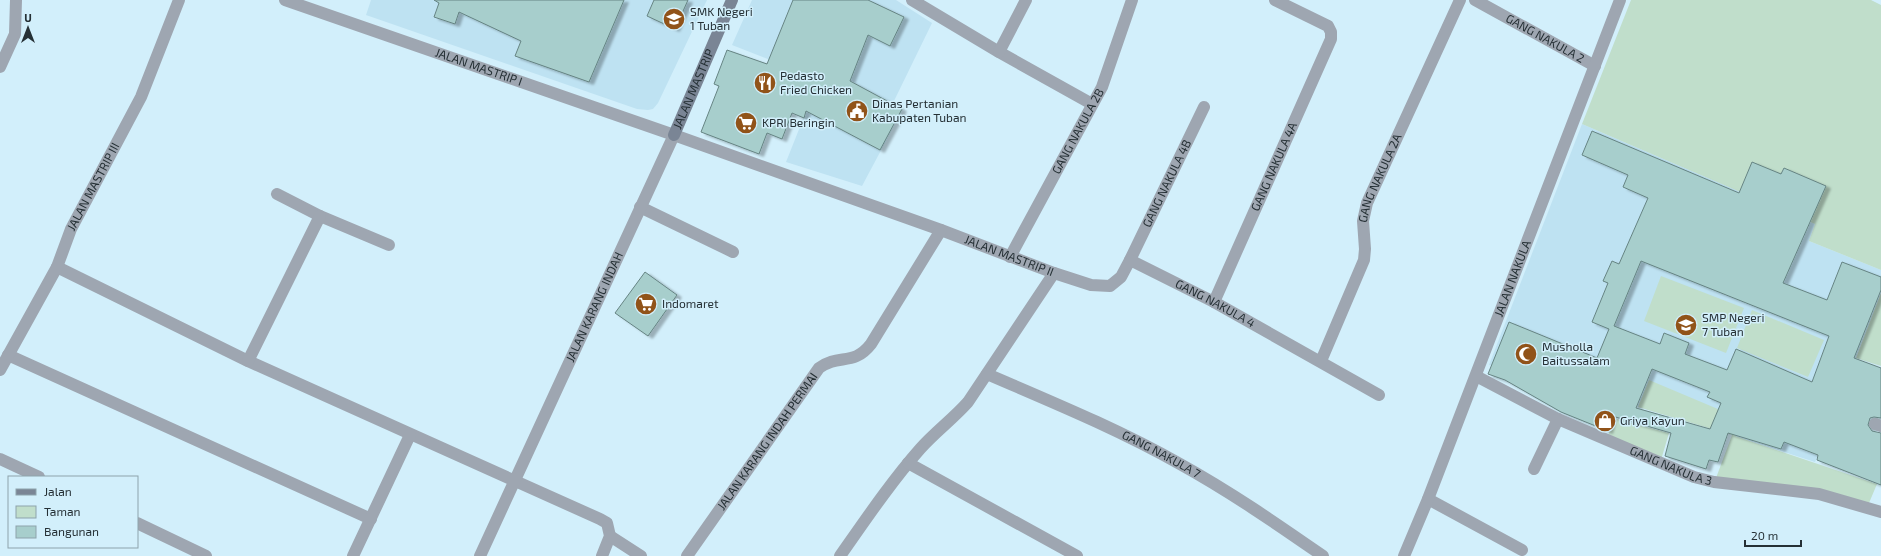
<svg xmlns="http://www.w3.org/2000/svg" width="1881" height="556" viewBox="0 0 1881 556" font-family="'Exo 2',sans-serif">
<defs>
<filter id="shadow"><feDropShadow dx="4.5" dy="2.5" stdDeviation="1" flood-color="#0004"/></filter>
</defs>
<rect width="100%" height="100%" fill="#d2effb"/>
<!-- built -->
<path fill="#bee2f2" d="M371,0H707L658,103L653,109L648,110L637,109L366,15Z
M752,0H896L932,23L893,103L903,109L862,186L786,162L819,79L732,45Z
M1582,124L1815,224L1809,241L1881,270V293L1815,462L1688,421L1489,365Z"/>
<!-- green -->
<path fill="#c0decb" d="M1631,0H1871L1881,5V270L1809,241L1815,224L1582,124Z
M1661,276L1744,308L1726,353L1644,321Z
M1881,293V366L1856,358Z
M1752,310L1824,340L1808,377L1737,348Z
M1649,380L1725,412L1746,410L1735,436L1877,484L1869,503L1716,478L1732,435L1638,407Z
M1613,418L1669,433L1661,460L1608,436Z"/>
<!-- building -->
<path fill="#a7cecc" stroke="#668483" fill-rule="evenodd" filter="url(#shadow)" d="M434,0H624L589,82L515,56L521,41L459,12L455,24L434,17L439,3Z
M654,0H688L675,29L647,16Z
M793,0H868L904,17L890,46L868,35L850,81L902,109L880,150L806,111L804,118L792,113L782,139L767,133L759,154L701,132L719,86L714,84L727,50L767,64Z
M1592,131L1739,193L1752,162L1781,174L1784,168L1826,186L1783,283L1827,300L1842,262L1881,277V290L1854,358L1881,368V418L1874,417L1870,418L1868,425L1872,431L1881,433V485L1817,460L1818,455L1784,442L1781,449L1728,433L1718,462L1709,460L1706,469L1665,456L1671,433L1612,416L1608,431L1561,412L1505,380L1488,374L1509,322L1597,358L1609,329L1592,322L1608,283L1603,281L1612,261L1619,264L1648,198L1623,187L1628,175L1582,155ZM1641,261L1829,336L1812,382L1736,349L1727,370L1685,354L1689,343L1664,333L1660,344L1614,326ZM1652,369L1710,392L1707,397L1721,403L1710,429L1636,408Z
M645,272L677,295L648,336L615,313Z"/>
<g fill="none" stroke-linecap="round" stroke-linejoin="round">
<!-- street -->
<g stroke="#9ea6b1" stroke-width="12">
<path id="s1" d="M285,0L674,135L941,230L1054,273L968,402C953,419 935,432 920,449C891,482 866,519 840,556"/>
<path d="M912,0L999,52L1092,104"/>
<path id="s2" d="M1475,0L1595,66"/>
<path d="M999,52L1026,0"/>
<path d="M0,67L15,34L16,0"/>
<path d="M277,194L320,216L389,245"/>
<path d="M640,207L733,252"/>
<path id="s3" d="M1010,257L1102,87L1132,0"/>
<path id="s4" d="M1130,260L1204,107"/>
<path d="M57,267L248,361L600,519L607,523L610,536L602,556"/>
<path id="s5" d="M1054,273L1091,285L1110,286L1121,277L1130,260L1214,302L1379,395"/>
<path id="s6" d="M1214,302L1331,39V32L1328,26L1275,0"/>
<path d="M8,355L371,519"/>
<path d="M248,361L320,216"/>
<path id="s7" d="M1321,361L1364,260L1365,249L1363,221L1367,203L1460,0"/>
<path id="s8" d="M0,370L57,267L71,229L141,97L179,0"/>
<path id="s9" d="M987,374C1052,402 1118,429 1180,464C1229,491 1277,524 1323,556"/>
<path id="s10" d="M1476,376L1558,419L1694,477L1714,482L1819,494L1881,512"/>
<path d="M1875,424L1881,426"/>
<path d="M0,459L39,477"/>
<path d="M908,463L1077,556"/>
<path d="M1534,469L1558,419"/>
<path d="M1428,499L1522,550"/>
<path d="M137,523L206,556"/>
<path d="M610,536L641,556"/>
<path d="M353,556L410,435"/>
<path id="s11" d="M480,556L674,135"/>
<path id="s12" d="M687,556L819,368C839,353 853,367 871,344L941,230"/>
<path id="s13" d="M1404,556L1428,499L1620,0"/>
</g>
<!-- secondary -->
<path stroke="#7a8595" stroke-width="12" id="s14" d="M674,135L732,0"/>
</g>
<!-- icons -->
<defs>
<g id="school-disc" transform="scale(1.15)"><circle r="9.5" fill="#915319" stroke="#d2effb"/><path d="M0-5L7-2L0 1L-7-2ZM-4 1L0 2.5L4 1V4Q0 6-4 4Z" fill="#fff"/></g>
<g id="restaurant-disc" transform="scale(1.15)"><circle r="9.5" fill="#915319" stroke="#d2effb"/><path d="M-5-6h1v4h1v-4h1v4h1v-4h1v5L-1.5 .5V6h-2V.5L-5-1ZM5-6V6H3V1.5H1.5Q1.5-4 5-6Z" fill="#fff"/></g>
<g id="civic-disc" transform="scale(1.15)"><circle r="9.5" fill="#915319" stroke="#d2effb"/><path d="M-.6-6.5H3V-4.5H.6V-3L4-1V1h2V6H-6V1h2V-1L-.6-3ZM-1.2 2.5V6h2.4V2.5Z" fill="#fff"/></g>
<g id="supermarket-disc" transform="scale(1.15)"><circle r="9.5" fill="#915319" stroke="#d2effb"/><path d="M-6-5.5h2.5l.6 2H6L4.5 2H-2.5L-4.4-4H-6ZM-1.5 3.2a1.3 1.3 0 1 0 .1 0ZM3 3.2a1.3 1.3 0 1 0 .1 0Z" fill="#fff"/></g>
<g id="mosque-disc" transform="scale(1.15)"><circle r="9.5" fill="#915319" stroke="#d2effb"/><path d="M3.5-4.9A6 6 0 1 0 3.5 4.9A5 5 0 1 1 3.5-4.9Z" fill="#fff"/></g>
<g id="shop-disc" transform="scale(1.15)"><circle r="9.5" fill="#915319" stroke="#d2effb"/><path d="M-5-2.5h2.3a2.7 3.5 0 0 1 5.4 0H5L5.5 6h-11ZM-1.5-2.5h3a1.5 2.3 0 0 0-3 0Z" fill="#fff"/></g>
</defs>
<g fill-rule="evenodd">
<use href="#school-disc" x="674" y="19"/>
<use href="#restaurant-disc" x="765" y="83"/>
<use href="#civic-disc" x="857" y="111"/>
<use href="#supermarket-disc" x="746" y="123"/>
<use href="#supermarket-disc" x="646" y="304"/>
<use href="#school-disc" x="1686" y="325"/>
<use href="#mosque-disc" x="1526" y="354"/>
<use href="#shop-disc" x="1605" y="421"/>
</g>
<g text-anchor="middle" stroke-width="3" stroke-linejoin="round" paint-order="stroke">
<!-- poi labels -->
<g font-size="12" fill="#253035" stroke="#d2effb" text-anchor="start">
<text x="690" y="16">SMK Negeri<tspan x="690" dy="14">1 Tuban</tspan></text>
<text x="780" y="80">Pedasto<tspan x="780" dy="14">Fried Chicken</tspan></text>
<text x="872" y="108">Dinas Pertanian<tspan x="872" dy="14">Kabupaten Tuban</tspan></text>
<text x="762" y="127">KPRI Beringin</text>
<text x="662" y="308">Indomaret</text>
<text x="1702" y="322">SMP Negeri<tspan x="1702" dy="14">7 Tuban</tspan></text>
<text x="1542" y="351">Musholla<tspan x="1542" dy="14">Baitussalam</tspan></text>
<text x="1620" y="425">Griya Kayun</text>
</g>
<!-- street labels -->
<g font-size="12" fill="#253035" stroke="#d2effb">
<text dy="4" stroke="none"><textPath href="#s2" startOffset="80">GANG NAKULA 2</textPath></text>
<text dy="4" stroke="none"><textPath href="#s1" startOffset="205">JALAN MASTRIP I</textPath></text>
<text dy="4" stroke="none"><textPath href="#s14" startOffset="50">JALAN MASTRIP</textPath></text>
<text dy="4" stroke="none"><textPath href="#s3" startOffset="143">GANG NAKULA 2B</textPath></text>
<text dy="4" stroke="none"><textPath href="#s6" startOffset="148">GANG NAKULA 4A</textPath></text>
<text dy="4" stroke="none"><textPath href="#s7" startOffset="195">GANG NAKULA 2A</textPath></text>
<text dy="4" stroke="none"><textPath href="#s4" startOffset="85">GANG NAKULA 4B</textPath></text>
<text dy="4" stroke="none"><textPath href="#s8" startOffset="206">JALAN MASTRIP III</textPath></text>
<text dy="4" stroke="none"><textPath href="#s1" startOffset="768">JALAN MASTRIP II</textPath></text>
<text dy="4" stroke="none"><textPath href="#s13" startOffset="298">JALAN NAKULA</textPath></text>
<text dy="4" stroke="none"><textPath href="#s5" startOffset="187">GANG NAKULA 4</textPath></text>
<text dy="4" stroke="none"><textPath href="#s11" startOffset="274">JALAN KARANG INDAH</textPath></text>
<text dy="4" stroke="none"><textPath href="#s12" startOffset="140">JALAN KARANG INDAH PERMAI</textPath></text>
<text dy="4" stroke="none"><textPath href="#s9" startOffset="192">GANG NAKULA 7</textPath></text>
<text dy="4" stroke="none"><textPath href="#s10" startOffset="215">GANG NAKULA 3</textPath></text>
</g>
</g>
<!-- legend -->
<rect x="8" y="476" width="130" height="72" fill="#d2effb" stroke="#8da3ac"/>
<rect x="16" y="489" width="20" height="6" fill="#7a8595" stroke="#8da3ac"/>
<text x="44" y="496" font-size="12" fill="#253035">Jalan</text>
<rect x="16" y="506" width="20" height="12" fill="#c0decb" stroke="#8da3ac"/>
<text x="44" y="516" font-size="12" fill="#253035">Taman</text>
<rect x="16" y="526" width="20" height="12" fill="#a7cecc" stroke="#8da3ac"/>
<text x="44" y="536" font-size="12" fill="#253035">Bangunan</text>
<!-- north arrow -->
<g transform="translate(28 28)" stroke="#d2effb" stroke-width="3" paint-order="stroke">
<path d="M0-3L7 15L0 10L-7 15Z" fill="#253035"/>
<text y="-6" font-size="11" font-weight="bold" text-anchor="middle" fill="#253035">U</text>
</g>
<!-- scale -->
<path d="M1745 540v6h56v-6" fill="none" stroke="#253035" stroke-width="2"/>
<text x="1751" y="540" font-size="12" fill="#253035" stroke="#d2effb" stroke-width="3" paint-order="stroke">20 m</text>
</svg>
